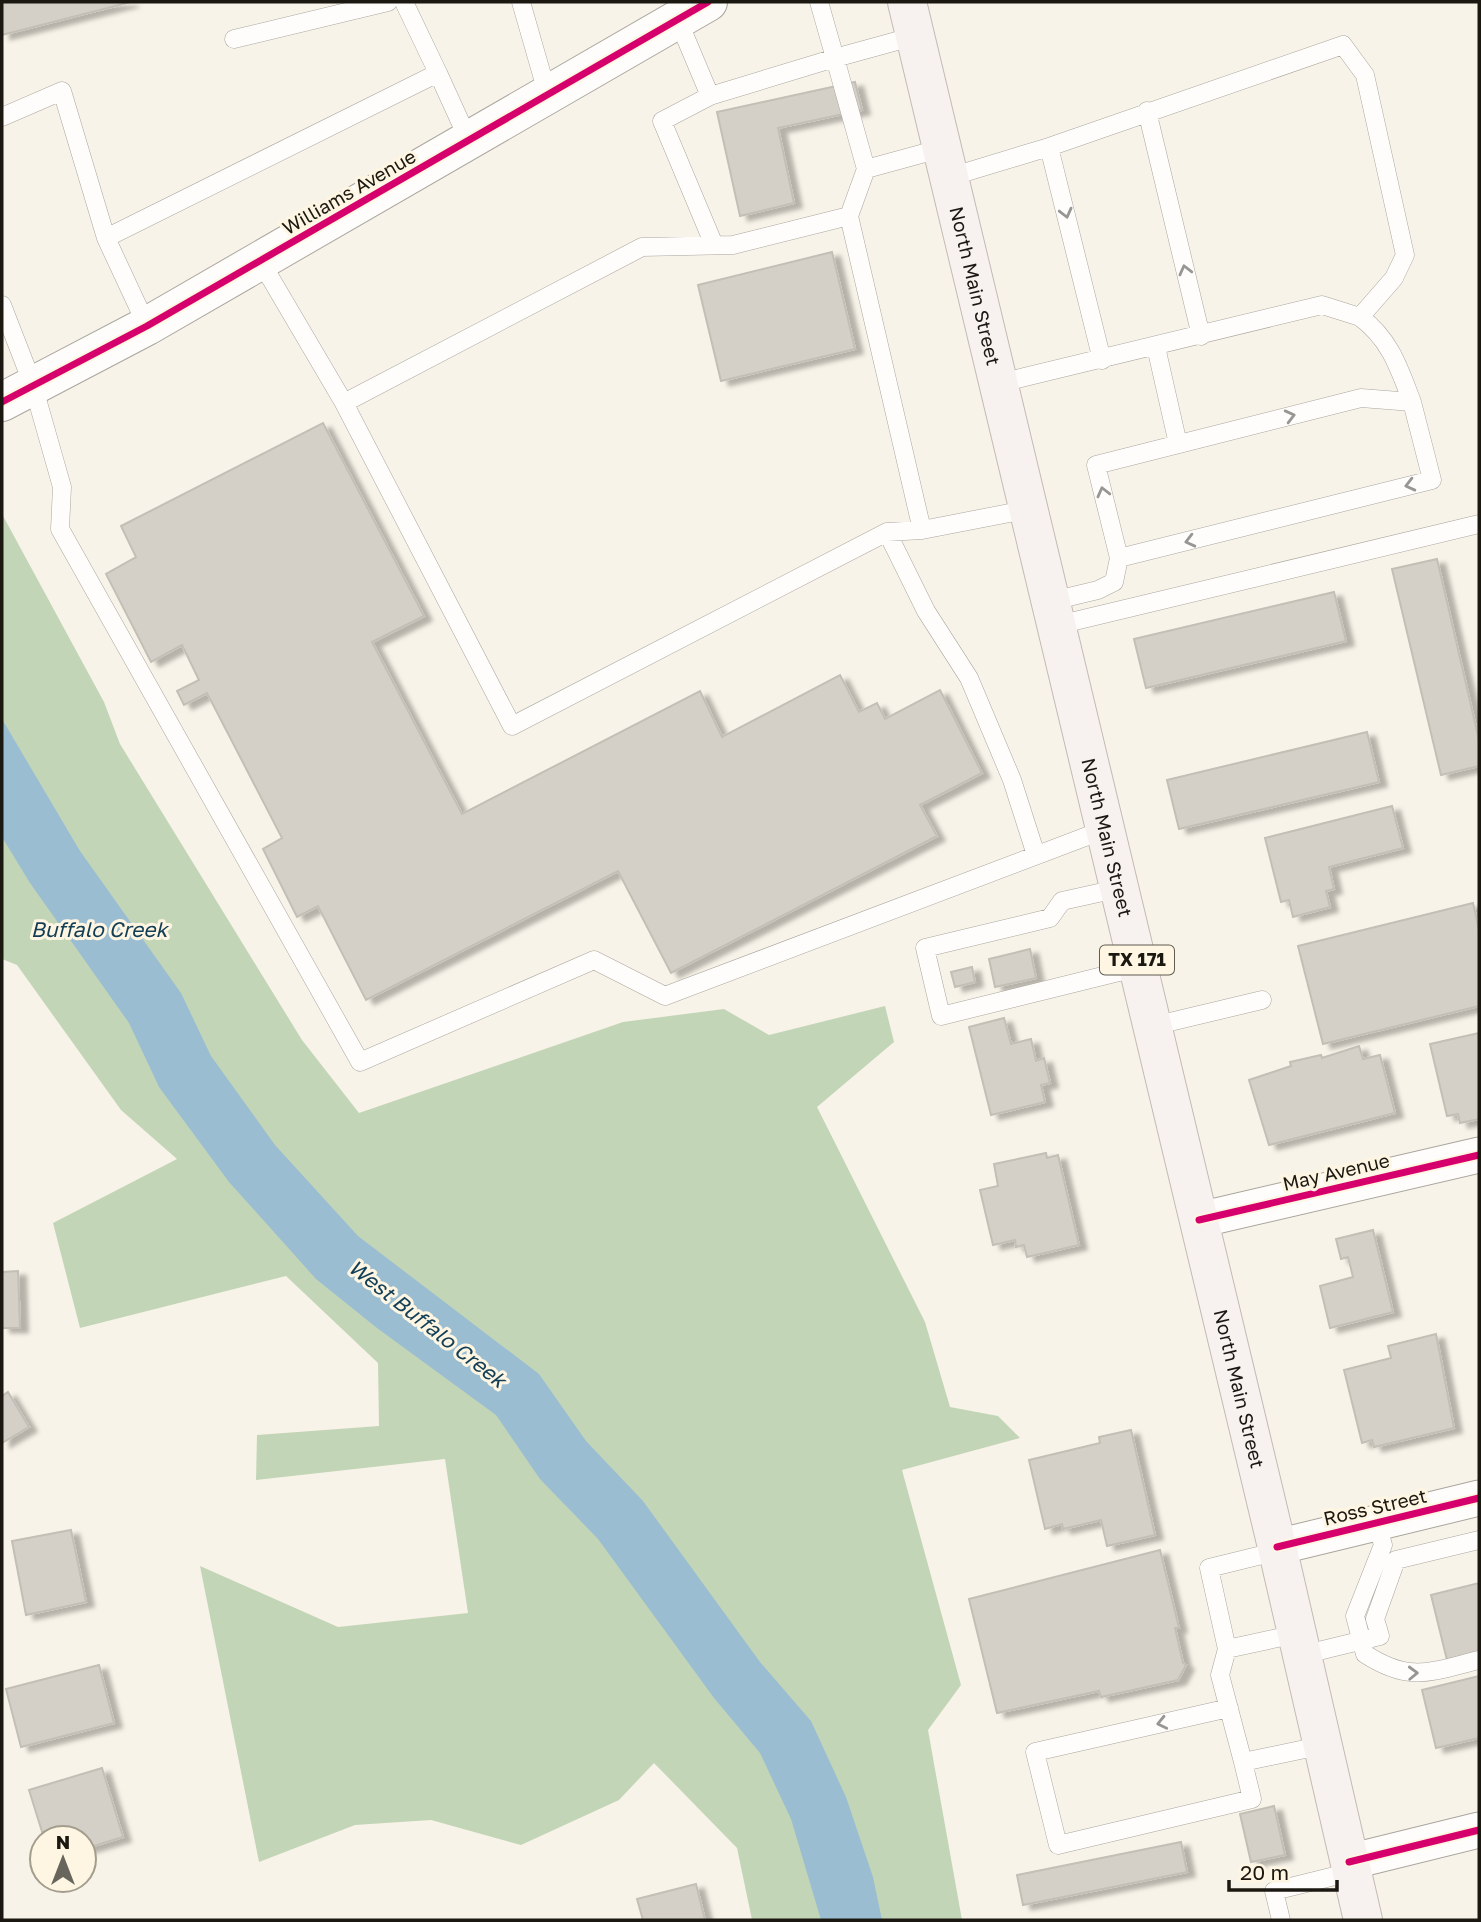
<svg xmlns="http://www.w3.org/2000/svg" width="1481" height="1922" viewBox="0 0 1481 1922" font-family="'Golos Text',sans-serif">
<defs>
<filter id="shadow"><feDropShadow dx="8" dy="4.5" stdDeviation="2" flood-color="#0004"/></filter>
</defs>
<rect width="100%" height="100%" fill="#f8f3e8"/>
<!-- forest -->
<path fill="#c3d5b7" d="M2,514L104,702L120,744L302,1040L359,1113L623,1022L724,1009L769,1035L885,1006L894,1042L817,1107L925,1322L950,1407L998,1416L1020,1438L902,1470L961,1685L928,1730L962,1920H752L737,1848L654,1763L619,1800L521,1845L431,1820L355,1825L259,1862L200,1566L338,1627L468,1613L445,1459L256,1480L257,1435L379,1426L378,1363L286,1276L80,1328L53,1223L177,1159L121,1110L17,965L2,959Z"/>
<!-- water -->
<path fill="#9abdd2" d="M2,719L80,851L181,993L211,1056L275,1145L358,1236L539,1374L586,1441L643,1501L760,1662L811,1721L846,1797L873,1877L882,1920H821L791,1819L760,1753L714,1698L598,1539L540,1479L496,1415L377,1328L316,1279L229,1182L159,1087L129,1023L30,883L2,837Z"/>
<!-- building -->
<path fill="#d4d0c8" stroke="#c3bfb6" stroke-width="2" filter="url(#shadow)" d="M2,2H131L2,35Z
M855,82L862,110L778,128L794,203L740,216L717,112Z
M832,252L855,349L721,381L698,285Z
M323,423L424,616L372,642L462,814L700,691L722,737L840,675L859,712L877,703L885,719L940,690L982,773L920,805L937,836L671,973L618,871L366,1000L318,906L297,917L263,849L282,838L207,693L184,705L177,691L199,680L182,645L151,662L106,574L136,557L121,526Z
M1437,559L1479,740V766L1441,775L1392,569Z
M1334,592L1346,641L1146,688L1134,639Z
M1367,732L1379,782L1179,829L1167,780Z
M1392,806L1403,848L1329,867L1334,889L1326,891L1330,907L1293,917L1289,900L1281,902L1265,838Z
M1473,903L1479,930V1006L1323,1044L1298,946Z
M1030,949L1036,978L995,987L989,959Z
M972,967L975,982L955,987L951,972Z
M1004,1018L1011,1044L1031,1039L1036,1061L1044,1058L1050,1083L1041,1085L1045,1102L991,1115L969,1027Z
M1479,1033V1119L1460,1123L1458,1114L1447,1116L1430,1044Z
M1359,1046L1363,1059L1380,1055L1395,1113L1269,1145L1249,1080L1291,1066L1290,1062L1321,1055L1322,1058Z
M1046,1153L1047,1158L1058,1155L1079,1245L1027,1257L1024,1245L1016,1247L1015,1240L993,1245L980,1190L998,1186L994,1164Z
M1373,1230L1393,1312L1330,1328L1320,1286L1353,1277L1348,1257L1341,1259L1336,1239Z
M18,1271L20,1328H2V1272Z
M1436,1334L1454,1428L1374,1447L1372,1440L1362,1443L1344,1370L1391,1358L1388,1346Z
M8,1392L29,1427L2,1443V1396Z
M1131,1430L1155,1535L1107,1546L1101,1520L1063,1529L1062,1524L1045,1529L1029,1460L1100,1443L1099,1437Z
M71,1530L86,1602L26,1615L12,1541Z
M1160,1550L1179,1628H1175L1183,1663L1186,1665L1178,1680L1101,1697L1099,1691L997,1713L969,1599Z
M1479,1583V1652L1447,1660L1431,1595Z
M99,1665L114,1723L21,1747L6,1689Z
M1479,1676V1738L1436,1748L1422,1690Z
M102,1768L123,1837L84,1849V1838H44L29,1790Z
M1274,1806L1285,1855L1251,1862L1240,1814Z
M1181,1842L1187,1872L1023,1905L1017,1875Z
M696,1884L705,1920H643L637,1899Z"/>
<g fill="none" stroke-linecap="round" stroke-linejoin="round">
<!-- service casing -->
<g stroke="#aaa69e" stroke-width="19">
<path id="service" d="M521,2L548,96
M678,20L710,96L835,58L819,2
M915,36L835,58L866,169L943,148
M234,39L388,2
M438,73L469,141
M710,96L662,121L714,245
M1147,111L1201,336
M2,117L62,91L106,238L147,326
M1049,147L1102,360
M950,177L1049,147L1343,45L1365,75L1405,255L1394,278L1360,317L1322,305L1000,383
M849,216L922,530
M106,238L438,73L404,2
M261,262L344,403L512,726L887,532L922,530L1030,509
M2,305L33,385L62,487L60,529L360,1062L594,960L665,996L1106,829
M1360,317C1390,339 1399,368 1412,402
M1156,347L1178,444
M344,403L642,247L733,245L849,216L866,169
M887,532L926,611L969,678L1012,780L1036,855
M1052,601L1098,590L1114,582L1119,558L1096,465L1361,398L1412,402L1432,480L1119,558
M1058,625L1479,524
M1121,888L1062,901L1050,918L925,948L941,1016L1139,967
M1153,1026L1262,1000
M1377,1523L1383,1545L1355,1616L1365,1654C1410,1683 1430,1672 1479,1660
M1278,1551L1209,1568L1227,1649L1296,1634
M1227,1649L1220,1675L1243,1762L1324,1745
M1302,1655L1380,1636L1375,1619L1396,1560L1479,1540
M1229,1708L1035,1752L1058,1845L1252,1799L1243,1762
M1281,1920L1274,1891L1351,1872"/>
</g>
<!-- minor casing -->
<g stroke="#aaa69e" stroke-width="37">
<path id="minor" d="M1199,1220L1479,1155
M1277,1547L1479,1498
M1349,1862L1479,1830"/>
</g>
<!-- tertiary casing -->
<g stroke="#aaa69e" stroke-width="40">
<path id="tertiary" d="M2,402L147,326L708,2"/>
</g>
<!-- primary casing -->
<g stroke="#c5b9b4" stroke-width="40">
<g id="primary">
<path id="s1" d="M907,2L1278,1551L1363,1920"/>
</g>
</g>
<!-- service -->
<use href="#service" stroke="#fefdfc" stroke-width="18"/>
<!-- minor -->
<use href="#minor" stroke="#fefdfc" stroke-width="35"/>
<!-- tertiary -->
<use href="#tertiary" stroke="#fefdfc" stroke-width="38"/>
<!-- primary -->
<use href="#primary" stroke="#f7f1f0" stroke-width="38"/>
<!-- cycleway casing -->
<g stroke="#fef6e2" stroke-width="11">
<path id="cycleway" d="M2,402L147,326L708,2
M1199,1220L1479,1155
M1277,1547L1479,1498
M1349,1862L1479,1830"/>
</g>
<!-- cycleway -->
<use href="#cycleway" stroke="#d6006c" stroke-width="7"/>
</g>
<!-- one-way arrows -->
<defs><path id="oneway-chevron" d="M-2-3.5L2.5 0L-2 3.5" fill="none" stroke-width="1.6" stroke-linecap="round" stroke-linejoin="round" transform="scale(1.75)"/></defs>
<g stroke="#989692">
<use href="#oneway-chevron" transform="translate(1066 213) rotate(76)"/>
<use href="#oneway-chevron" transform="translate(1185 270) rotate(-104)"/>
<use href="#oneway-chevron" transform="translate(1290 416) rotate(-14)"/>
<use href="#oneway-chevron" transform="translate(1410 485) rotate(166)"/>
<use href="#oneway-chevron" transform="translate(1103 492) rotate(-104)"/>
<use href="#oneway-chevron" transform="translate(1190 541) rotate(166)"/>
<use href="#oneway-chevron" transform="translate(1413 1673) rotate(-2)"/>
<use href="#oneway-chevron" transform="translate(1162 1723) rotate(167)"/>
</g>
<g text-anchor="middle" stroke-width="6" stroke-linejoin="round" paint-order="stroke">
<!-- shield labels -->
<rect fill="#fef6e2" stroke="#5f5b50" stroke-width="2" x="1100" y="945.5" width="74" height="29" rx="5"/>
<g font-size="18" font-weight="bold" fill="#1b1811">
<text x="1137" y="966">TX 171</text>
</g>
<!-- street labels -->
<g font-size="19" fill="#1b1811" stroke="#fef6e2">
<text transform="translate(349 192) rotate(-30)" y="7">Williams Avenue</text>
<text dy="7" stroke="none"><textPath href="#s1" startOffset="292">North Main Street</textPath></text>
<text dy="7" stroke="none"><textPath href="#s1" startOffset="859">North Main Street</textPath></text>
<text transform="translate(1336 1172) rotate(-13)" y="7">May Avenue</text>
<text dy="7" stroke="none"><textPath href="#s1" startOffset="1426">North Main Street</textPath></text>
<text transform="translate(1375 1507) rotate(-13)" y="7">Ross Street</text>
</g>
<!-- water labels -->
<g font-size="21" font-style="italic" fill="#123e56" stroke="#fef6e2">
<text x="99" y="937">Buffalo Creek</text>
<text transform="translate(427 1324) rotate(38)" y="7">West Buffalo Creek</text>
</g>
</g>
<!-- border -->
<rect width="1481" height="1922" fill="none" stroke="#1b1811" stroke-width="7"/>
<!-- north arrow -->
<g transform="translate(63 1859)"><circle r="33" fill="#fef6e2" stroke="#a39d8e" stroke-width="2"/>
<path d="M0-5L12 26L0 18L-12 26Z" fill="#68655c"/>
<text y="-10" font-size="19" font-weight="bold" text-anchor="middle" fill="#1b1811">N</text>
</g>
<!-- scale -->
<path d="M1229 1880v10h108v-10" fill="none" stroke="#1b1811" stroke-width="3.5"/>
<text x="1240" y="1880" font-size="21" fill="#1b1811" stroke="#fef6e2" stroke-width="5" paint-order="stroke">20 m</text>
</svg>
